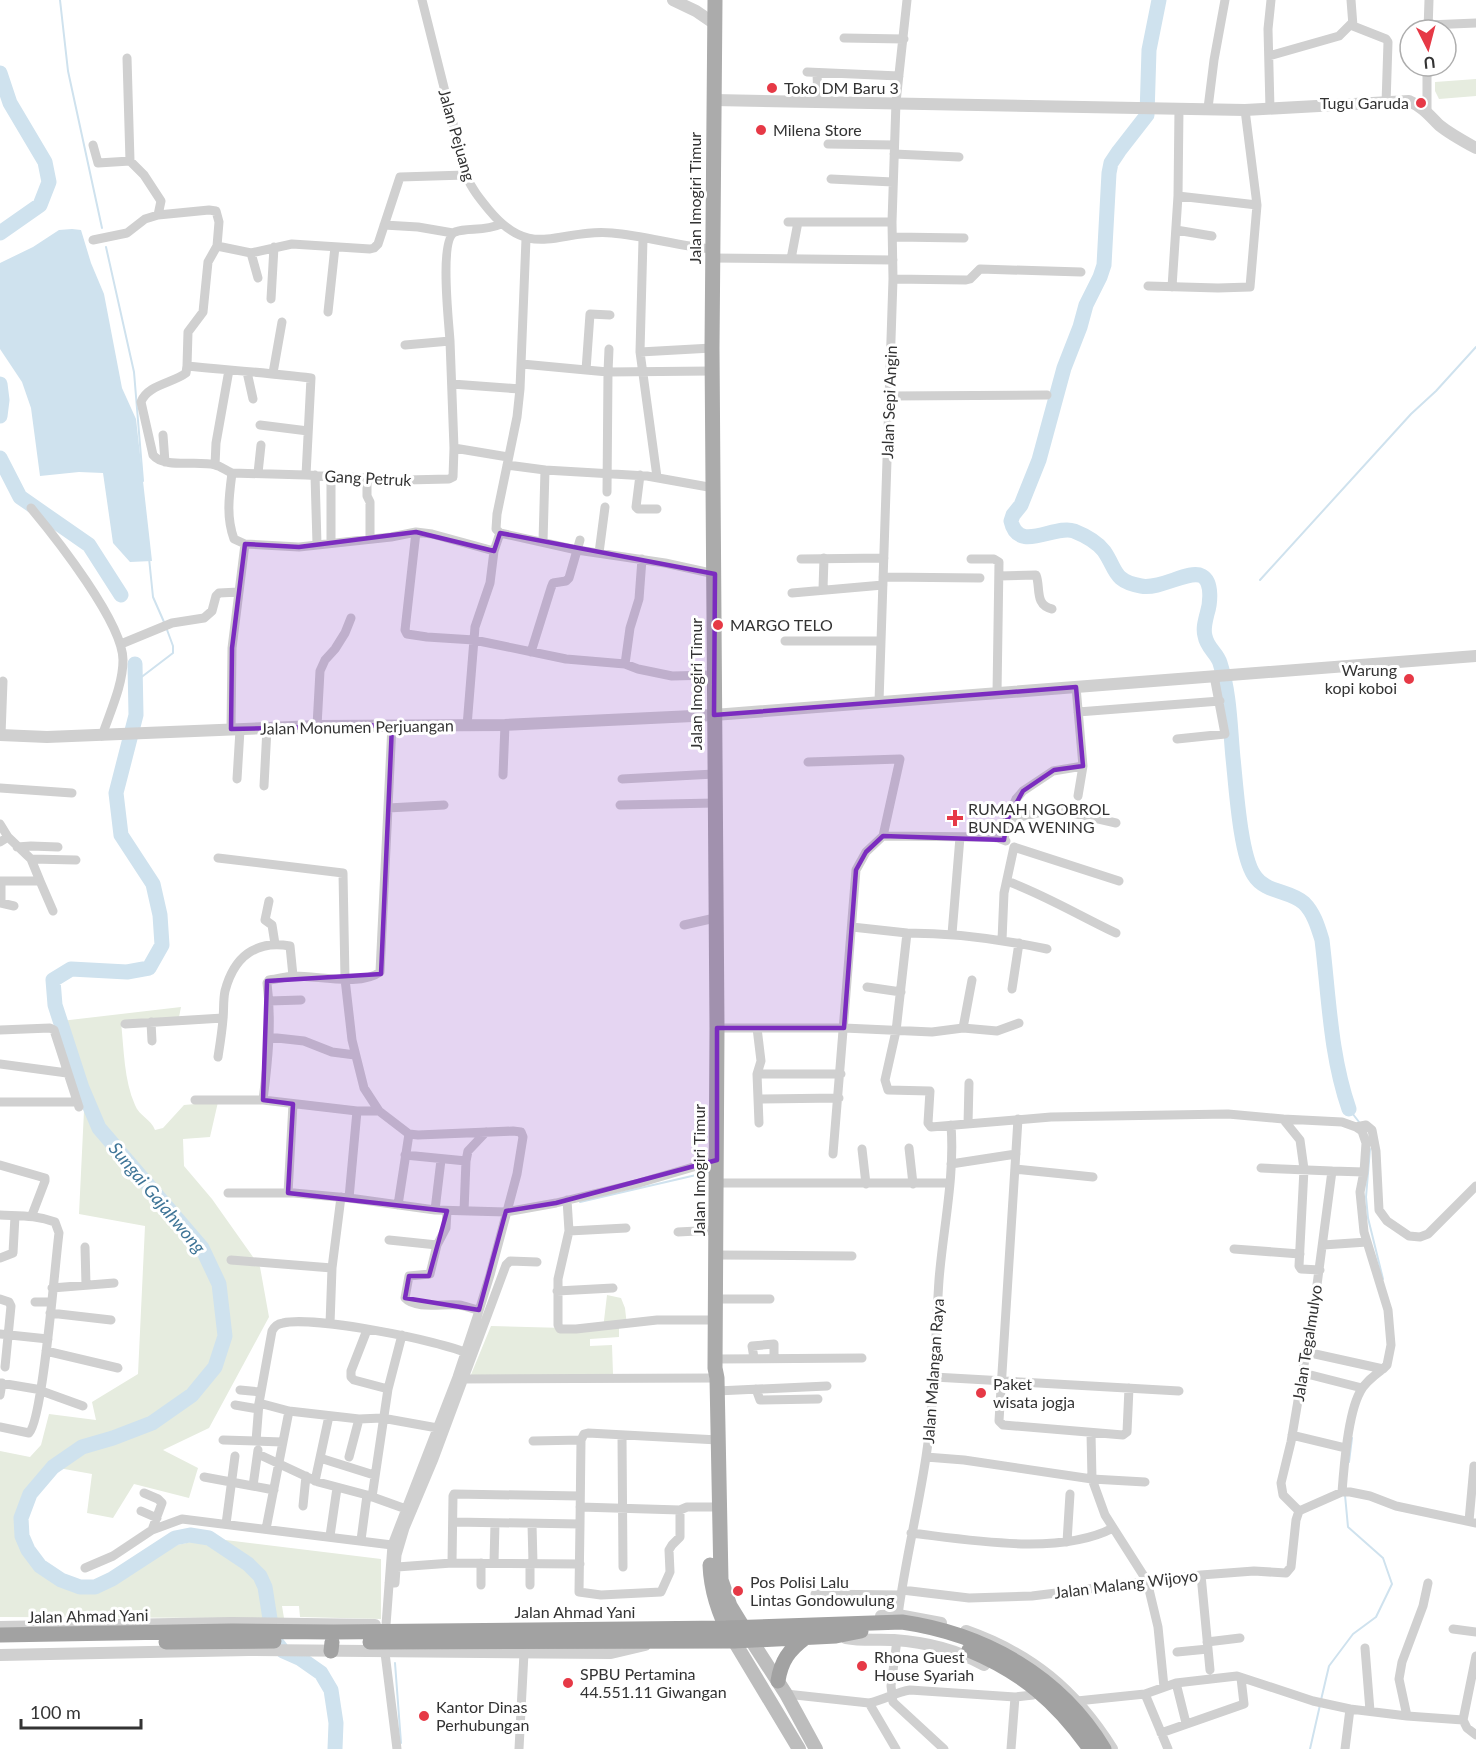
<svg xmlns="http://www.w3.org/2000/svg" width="1476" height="1749" viewBox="0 0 1476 1749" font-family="Lato,sans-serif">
<rect width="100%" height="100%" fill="#fff"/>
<!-- green -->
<path fill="#e6ecdf" d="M1476,79V96L1439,99L1435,91V82Z
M181,1007L179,1017L121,1022C124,1050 124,1080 135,1105C139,1116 151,1119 155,1130L163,1128L184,1105L218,1102L210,1137L183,1139L184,1166L212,1199L260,1267L269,1317L209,1428L163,1450L198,1468L189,1498L134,1484L113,1518L87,1513L92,1474L53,1467L21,1518L28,1550L40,1566L95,1587L112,1579L155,1550L209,1538L381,1559V1619L300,1617L299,1606H282L284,1618L0,1617V1451L30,1457L41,1445L49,1414L96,1420L92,1402L138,1374L145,1226L79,1214L85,1090L61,1021Z
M607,1295L621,1298L625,1308L627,1326L619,1328V1337L590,1339V1346L612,1345L613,1374L470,1377L491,1326L603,1329Z"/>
<!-- water -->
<path fill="#cfe2ee" d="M72,229L81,230L91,263L104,294L122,388L136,419L152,561L130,562L113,543L103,473L79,472L40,476L31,408L22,382L0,349V263L33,247L59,230Z"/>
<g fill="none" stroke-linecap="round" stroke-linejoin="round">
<!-- stream -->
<path stroke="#cfe2ee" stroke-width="2" d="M60,0L68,71L102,228
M106,247L134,372L143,481
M149,558L153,597L164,622
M1260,580L1411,414L1436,391L1476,347
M135,682L173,653V646L166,627
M1349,1109L1359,1122
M1370,1149L1366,1197L1368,1218L1383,1279
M580,1202L709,1172
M1349,1462L1352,1438
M395,1663L401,1743
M1321,1700L1329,1666L1353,1634L1376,1617L1392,1584L1383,1558L1348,1527L1345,1495
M1310,1749L1320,1705"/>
<!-- river -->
<path stroke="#cfe2ee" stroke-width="15" d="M1159,0L1149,50L1147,115L1119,151L1111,163L1109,173L1104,265L1100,277L1086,305L1080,327L1064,368L1039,460L1021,505L1013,515L1011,521C1018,554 1055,524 1074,531C1084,535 1097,542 1104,551C1117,570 1113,581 1141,586C1161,590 1189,569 1202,576C1213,582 1210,605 1207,614C1205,622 1203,629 1205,636C1207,648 1217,653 1220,663C1230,694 1230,727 1233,758C1236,785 1240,854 1254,875C1265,893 1290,890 1304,903C1314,913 1318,927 1322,940C1329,997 1330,1054 1349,1109
M0,73L10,103L45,162L49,182L40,205L0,233
M0,384L2,400L0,416
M0,458L20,497L89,545L121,595
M135,664L136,715L116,793L121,835L153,884L160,915L162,945L149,968L127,972L71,969L53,980L55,1005L82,1088L99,1128L202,1248L219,1284L225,1336L215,1367L192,1395L152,1423L113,1438L82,1447L53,1467L30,1494L21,1518L22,1536L28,1550L40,1566L61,1580L80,1587H95L112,1579L175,1538L190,1535L209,1538L248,1564L260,1576L265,1587L273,1638L283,1651L301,1659L321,1673L331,1690L336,1723L335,1749"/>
<!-- minor -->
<path stroke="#d0d0d0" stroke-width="9" d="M422,0L466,175C471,188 480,199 489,210C532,262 559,228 612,233C646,236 678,246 712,249
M1351,0L1353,26L1386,39L1388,42L1386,104
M1428,25L1476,23
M1428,30L1429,0
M844,38L904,39
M1269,56L1339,36L1352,23
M127,58L130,161
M1427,66V111
M807,72L899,76
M817,73L818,101
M1208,108L1214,60L1225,0
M1270,109L1268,29L1271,0
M828,144L894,145
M93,145L98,163L130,161L144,175L161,201L158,215
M894,154L959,157
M831,179L893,182
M1178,196L1257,205
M788,222H892
M384,225L418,227L453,233
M1176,230L1212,236
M894,237L964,238
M526,239L520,389L517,417L497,514L496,529L500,533L577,550L665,563L715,574
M643,239L640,352L657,477
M93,240L127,233L145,219L158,215L209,210L216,211L219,222L217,246L251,253L292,244L370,249L374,248L378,244L400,177L466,175
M217,246L208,262L203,312L188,332L187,366C228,370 270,373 311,378L306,475L406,480L449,479L453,477L454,448L450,341L405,345
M251,253L258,278
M712,258L893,260
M791,259L798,222
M893,279L966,280L970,279L980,269L1081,272
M1148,286L1218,288L1250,287L1257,205L1245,110
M1172,287L1178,196L1179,108
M271,299L274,247
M328,312L335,247
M450,341C449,324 439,239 455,232C468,227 484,232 501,224
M609,349L608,372L586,370L590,314L610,315
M640,352L712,348
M522,364L586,370
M187,366L186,373C173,383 147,385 141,402L153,455C164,469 198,460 215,465C221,466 226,471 232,473C229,496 226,517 234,539L245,544
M247,372L253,399
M273,373L282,322
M452,384L520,389
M889,396L1047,395
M260,425L308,431
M163,435L165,462
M454,448L508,457
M215,465L216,443L229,370
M507,465L545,470
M232,473L306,475
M258,473L261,445
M315,475L317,544
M640,475L636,507L638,509H657
M367,478V496L370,502V539
M607,492L608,372L712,371
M31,508C56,538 123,623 123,660C123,685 110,712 102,736
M416,532L405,630L407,634L427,637L474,640L566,659L625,664L638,669L672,676L714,675
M543,542L545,470L647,476L714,488
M331,543V476
M599,553L605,507
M801,559L884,558
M971,559H994L999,562L997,693
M999,576L1036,575C1041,587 1034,605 1052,609
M883,577L980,578
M823,589L824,558
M792,593L883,585
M785,641H881
M121,644L172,623L204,618L212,611L216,596L219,593L239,592
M531,652L551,588L553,583L566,581L569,578L580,540
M625,664L630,628L639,599L642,559
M879,702L893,279L892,222L896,102L907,0
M1078,712L1220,701
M317,726L320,671L325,660L335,649L345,633L351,618
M467,726L475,627L490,583L494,551L500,533
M231,729L232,648L245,544L299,547L391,537L416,532L432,534L494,551
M1,735L3,681
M1177,739L1225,734L1214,676
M808,762L900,759L883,836L866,852L856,870L833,1154
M503,775L505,725
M237,779L240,730
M622,779L714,774
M264,786L267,728
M0,788L72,793
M1078,796L1083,766
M620,805L714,803
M388,808L444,805
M1007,820L1055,809L1116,823
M0,824L8,837L0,842
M883,836L990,837L998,838L1006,841
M8,837L31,859L40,881
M1004,840L1007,820L1016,799L1023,791L1053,771L1083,766L1076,687
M17,847L31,846L58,847
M218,858L343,873L345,979L352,1040L364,1088L379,1111L409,1134L418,1135L513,1131L521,1132L523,1137L517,1174L490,1275L478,1314L457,1377L392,1545L386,1625
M31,859L76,860
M0,881H40L53,911
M1,881V903L14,906
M1007,881C1045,895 1080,916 1116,933
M269,901L265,920L272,925L275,944
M684,925L715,918
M852,927L907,933
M952,934L960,837
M1002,940L1004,893L1014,847L1119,881
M1047,949C1000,939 954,933 907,933L896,1031L885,1080L888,1090L930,1091L928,1123L931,1127L1051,1117L1228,1114L1283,1119L1342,1122L1356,1127L1362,1131L1366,1143L1364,1172L1360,1192L1364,1232L1388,1310L1391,1345L1387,1365L1383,1369L1306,1352
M867,987L901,992
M1012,989L1019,943
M269,1001L301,1000
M151,1022L152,1041
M125,1024L223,1018
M717,1028H844L932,1032L963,1028L997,1031L1019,1023
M757,1028L761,1061L757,1074L759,1123
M963,1028L972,980
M0,1030L50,1028L54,1030L79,1107
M268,1037L304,1041L332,1052L355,1055
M218,1057C220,1044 222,1032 223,1019C224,1010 223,1000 225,991C234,957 255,940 290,946L293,976
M0,1064L67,1073
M757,1074H841
M758,1099L839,1098
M195,1100H263
M0,1102H77
M357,1111H379
M1018,1119L999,1421L1003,1425L1123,1435L1127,1432L1129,1388
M1283,1119L1300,1140L1304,1169L1299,1266L1301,1269L1320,1270
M968,1124L969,1083
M1356,1127L1366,1125L1372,1130L1376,1151L1379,1210L1387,1221L1409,1236L1420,1237L1428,1234L1476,1186
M909,1148L913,1184
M862,1149L866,1184
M405,1155L466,1161
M951,1164L1016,1154
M0,1165L45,1178V1181L32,1215
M1261,1168L1332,1171L1315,1300L1291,1442L1281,1483L1283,1495L1299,1511
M1015,1169L1093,1177
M1332,1171L1364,1172
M716,1183H949
M228,1193H294L349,1198L435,1210L506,1212L556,1203L639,1183L717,1160
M288,1193L293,1104
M349,1198L357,1111L263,1100C268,1061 272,1022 267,983L269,980C277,979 285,977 292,976C316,975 360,987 380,972L392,725
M567,1200L569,1231L558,1279V1325L560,1329H576L657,1320H716
M398,1205L409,1134
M435,1210L441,1160
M447,1211L446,1228L437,1245L430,1274L409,1276L405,1298C416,1310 445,1303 459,1305C466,1306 472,1309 479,1310
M464,1211L466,1161L468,1151L486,1132
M0,1215C19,1216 37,1215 55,1222L59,1233C55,1263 43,1420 29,1433L0,1427
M569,1231L626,1228
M678,1232L716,1230
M389,1240L437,1245
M1323,1245L1367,1242
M85,1247L86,1285
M1234,1249L1300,1254
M716,1255L852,1256
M0,1258L13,1253L15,1216
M231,1260L332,1268
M52,1288L114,1283
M557,1291L613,1288
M0,1299L9,1302L11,1306L5,1367
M716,1299H770
M35,1302H51
M50,1313L111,1320
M330,1324L332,1268L341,1197
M367,1330L351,1371V1377L354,1380L388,1389
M0,1334L48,1339
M46,1351L118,1368
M754,1358L752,1346L774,1344V1358
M715,1359L862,1358
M1303,1373L1362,1388
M934,1377L1179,1391
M459,1378L463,1379L717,1378
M0,1383L36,1389L83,1406
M756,1389L760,1400L818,1399
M240,1390L260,1392
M717,1391L827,1386
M0,1395L2,1383
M259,1403L289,1411L359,1419L382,1418L443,1429
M235,1405L258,1409
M1091,1433L1092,1479L1105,1515L1147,1581L1158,1627L1164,1687
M1292,1435L1346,1448
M622,1436L623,1567
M223,1440L282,1442
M256,1441L259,1403L272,1331C275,1326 277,1324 283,1323C313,1316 440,1340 469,1354
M533,1441L581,1440
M258,1454L318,1482L367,1495L406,1509
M349,1457L359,1419
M926,1457L964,1460L1092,1479L1145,1482
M320,1458L374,1475
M204,1477L274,1490
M315,1481L329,1416
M253,1486L258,1450
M1342,1492C1344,1466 1348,1414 1360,1392C1365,1382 1375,1375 1383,1369
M144,1493L158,1499L162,1503L152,1530
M372,1497L388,1389L402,1335
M303,1506L306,1476
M580,1507L680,1510L687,1507H718
M141,1511L157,1518
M1299,1511L1342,1492H1350L1370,1496L1396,1506L1476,1523
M1469,1521L1474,1466
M454,1522L580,1524L581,1440L584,1434L588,1433L718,1440
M226,1524L235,1456
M532,1524L533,1563
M580,1524L579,1592L601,1595L661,1592L670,1572L669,1550L672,1545L680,1537V1510
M266,1529L289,1411
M911,1533C970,1540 1060,1556 1113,1528
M330,1536L337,1488
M361,1540L367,1495
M1067,1542L1070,1494
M481,1563V1585
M494,1563L495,1523
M580,1564L452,1563L453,1496L454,1494L580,1496
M397,1567L452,1563
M85,1568L113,1556L152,1530L182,1519L392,1545
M1201,1575L1210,1670
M389,1583H395L397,1555L405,1528L434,1459L506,1265L510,1261L537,1262
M530,1585V1563
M902,1590L969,1598L1032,1596L1201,1575L1254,1571L1286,1573L1291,1567L1296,1520L1299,1511
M815,1594L900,1595
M898,1615C905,1562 918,1510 926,1457C935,1399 935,1339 939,1280C943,1229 955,1177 951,1125
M1453,1629L1476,1632
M897,1640L891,1686L893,1702L944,1749
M1207,1642L1240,1638
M1365,1648L1370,1711
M1177,1652L1208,1649
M385,1653L397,1749
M1476,1656L1463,1720L1467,1728L1476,1735
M1176,1683L1186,1723
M786,1694L869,1703C884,1700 896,1692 910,1690L1015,1697L1033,1695
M1145,1694L1168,1749
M1077,1701L1145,1694L1176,1683L1237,1676L1313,1701L1350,1709
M869,1703L896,1749
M1407,1716L1399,1679L1402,1662L1423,1606L1428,1583
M1161,1733L1244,1704L1241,1678
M519,1749L524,1653
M1011,1749L1015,1697
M1345,1749L1350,1709L1407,1716L1463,1720"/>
<!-- tertiary -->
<path stroke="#d0d0d0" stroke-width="12" d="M673,0L696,11L715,24
M714,100L1245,110L1409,101C1423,107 1429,115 1439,125C1450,134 1463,141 1476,148
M0,735L47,737L317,726L505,725L714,715L1476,656
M881,1616L898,1615L941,1623
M0,1627L231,1623L375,1625
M966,1631C1031,1654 1075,1690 1112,1749
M846,1638C862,1641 878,1639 894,1640C924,1642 957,1650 984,1665
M0,1655L249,1650L611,1653L645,1645"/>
<!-- secondary -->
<path stroke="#bdbdbd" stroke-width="14" d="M751,1640L786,1694L816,1749
M734,1641L799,1749"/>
<!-- primary -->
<path stroke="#ababab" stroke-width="15" d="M715,0L712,348L717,1028L715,1368L717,1378L721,1580L730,1606L749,1637
M710,1565C711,1592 719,1615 732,1639"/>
<!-- trunk -->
<path stroke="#a2a2a2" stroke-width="15" d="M0,1635L232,1631L333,1632L726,1628L902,1622C985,1634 1060,1676 1104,1749
M166,1642L274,1641
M370,1642L734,1641L836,1636L861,1631
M969,1650C1022,1672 1057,1702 1090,1749
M331,1651L332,1642
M778,1681C781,1661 789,1650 805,1638"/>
</g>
<!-- marked area -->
<path fill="#7b2cbf" fill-opacity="0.2" stroke="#7b2cbf" stroke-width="4.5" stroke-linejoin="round" d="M416,532L494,551L500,533L715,574L714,715L1076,687L1083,766L1054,770L1023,791L1007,820L1004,840L883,836L866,852L856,870L844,1028H717V1160L556,1203L506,1211L479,1310L405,1298L409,1276H429L447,1211L288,1193L293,1104L263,1100L267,981L381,974L392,725L231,729L232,648L245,544L299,547Z"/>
<!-- markers -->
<g fill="#e63946" stroke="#fff" stroke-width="2">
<circle cx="772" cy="88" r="6"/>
<circle cx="1421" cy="103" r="6"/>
<circle cx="761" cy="130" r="6"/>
<circle cx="718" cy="625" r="6"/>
<circle cx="1409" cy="679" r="6"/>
<path d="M952 809h6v6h6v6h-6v6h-6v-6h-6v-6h6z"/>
<circle cx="981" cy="1393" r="6"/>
<circle cx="738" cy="1591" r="6"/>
<circle cx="862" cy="1666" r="6"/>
<circle cx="568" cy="1683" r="6"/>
<circle cx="424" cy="1716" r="6"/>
</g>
<g text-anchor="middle" stroke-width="6" stroke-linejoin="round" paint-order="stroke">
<!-- poi labels -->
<g font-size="16" fill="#333" stroke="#fff" text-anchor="start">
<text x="784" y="94">Toko DM Baru 3</text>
<text x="1409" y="109" text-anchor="end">Tugu Garuda</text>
<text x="773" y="136">Milena Store</text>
<text x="730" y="631">MARGO TELO</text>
<text x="1397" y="676" text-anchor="end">Warung<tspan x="1397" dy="18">kopi koboi</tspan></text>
<text x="968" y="815">RUMAH NGOBROL<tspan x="968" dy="18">BUNDA WENING</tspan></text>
<text x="993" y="1390">Paket<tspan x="993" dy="18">wisata jogja</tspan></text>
<text x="750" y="1588">Pos Polisi Lalu<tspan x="750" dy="18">Lintas Gondowulung</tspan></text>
<text x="874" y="1663">Rhona Guest<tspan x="874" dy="18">House Syariah</tspan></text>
<text x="580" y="1680">SPBU Pertamina<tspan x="580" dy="18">44.551.11 Giwangan</tspan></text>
<text x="436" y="1713">Kantor Dinas<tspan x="436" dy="18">Perhubungan</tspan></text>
</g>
<!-- street labels -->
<g font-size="16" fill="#333" stroke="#fff">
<text transform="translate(457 135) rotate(74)" y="6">Jalan Pejuang</text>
<text transform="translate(695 198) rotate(-90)" y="6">Jalan Imogiri Timur</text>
<text transform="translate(889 402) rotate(-88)" y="6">Jalan Sepi Angin</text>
<text transform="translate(368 478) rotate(3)" y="6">Gang Petruk</text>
<text transform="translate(696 684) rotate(-90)" y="6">Jalan Imogiri Timur</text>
<text transform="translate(357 727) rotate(-1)" y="6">Jalan Monumen Perjuangan</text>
<text transform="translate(699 1170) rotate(-90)" y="6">Jalan Imogiri Timur</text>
<text transform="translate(1307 1343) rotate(-81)" y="6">Jalan Tegalmulyo</text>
<text transform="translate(933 1371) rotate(-86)" y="6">Jalan Malangan Raya</text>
<text transform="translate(1126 1584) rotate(-7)" y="6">Jalan Malang Wijoyo</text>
<text x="575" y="1618">Jalan Ahmad Yani</text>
<text transform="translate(88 1616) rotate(-1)" y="6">Jalan Ahmad Yani</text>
</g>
<!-- water labels -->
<g font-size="18" font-style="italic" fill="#3f7597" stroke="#fff">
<text transform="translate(157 1198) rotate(50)" y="6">Sungai Gajahwong</text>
</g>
</g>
<!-- north arrow -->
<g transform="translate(1428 48) rotate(174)"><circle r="28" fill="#ffffff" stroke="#adadad" stroke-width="1.5"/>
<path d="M0-4.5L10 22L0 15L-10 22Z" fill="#e63946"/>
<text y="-9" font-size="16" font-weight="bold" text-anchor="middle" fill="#333333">U</text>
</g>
<!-- scale -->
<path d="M21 1719v9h120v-9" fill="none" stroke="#333333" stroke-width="3"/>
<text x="30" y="1719" font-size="18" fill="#333333" stroke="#ffffff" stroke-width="4.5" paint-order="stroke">100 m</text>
</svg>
